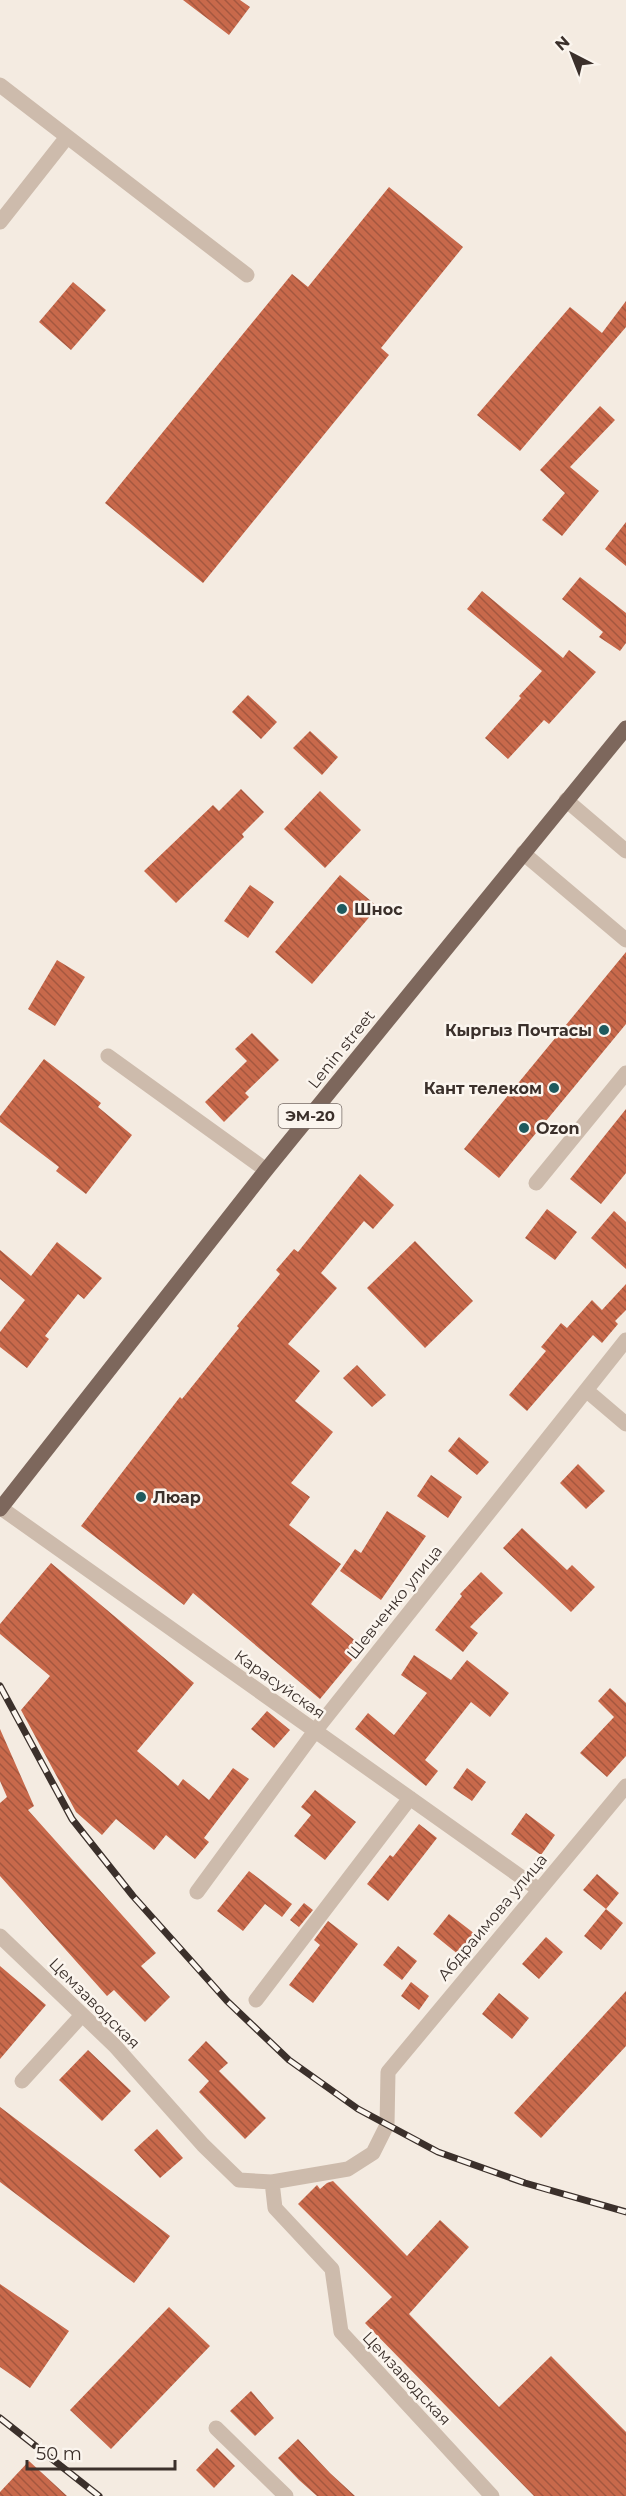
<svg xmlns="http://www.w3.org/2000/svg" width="626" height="2496" viewBox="0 0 626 2496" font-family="Montserrat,sans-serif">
<defs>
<pattern id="building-back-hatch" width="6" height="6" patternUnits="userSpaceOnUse" patternTransform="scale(1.5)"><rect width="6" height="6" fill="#c8694b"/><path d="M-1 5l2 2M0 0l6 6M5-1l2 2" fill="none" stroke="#a4573f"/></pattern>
</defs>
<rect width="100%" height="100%" fill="#f4ebe1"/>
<!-- building -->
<path fill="url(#building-back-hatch)" d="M183,0H240L250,7L229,35Z
M389,187L463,247L381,348L389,355L203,583L105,503L292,274L308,287Z
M73,282L106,310L71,350L39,322Z
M626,301V327L520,451L477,415L570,307L602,333Z
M600,406L615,420L570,467L599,491L562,536L542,520L565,493L540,470Z
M626,522V566L605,549Z
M580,577L626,613V643L620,651L599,637L603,632L562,599Z
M482,591L563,658L569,650L596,672L549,724L544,720L508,759L485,738L521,698L519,696L542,671L467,609Z
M248,695L277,722L261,739L232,712Z
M310,731L338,757L322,775L293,748Z
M241,789L264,812L242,834L244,837L176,903L144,871L213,805L219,811Z
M320,791L361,830L325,868L284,829Z
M340,875L378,907L312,984L275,952Z
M250,885L274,902L248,938L224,921Z
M626,952V1024L499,1178L464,1149Z
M57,960L85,977L55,1026L28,1009Z
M252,1033L279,1060L245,1093L249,1097L224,1122L205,1102L247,1061L235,1049Z
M44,1059L101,1103L98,1107L132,1135L86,1194L56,1171L59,1167L0,1122V1116Z
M626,1109V1173L601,1204L570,1179Z
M360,1174L394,1205L373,1229L364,1221L321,1273L337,1288L288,1344L320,1371L295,1401L333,1432L291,1483L310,1497L289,1525L341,1564L311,1604L363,1647L320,1699L193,1593L184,1605L81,1526L180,1397L182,1399L239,1328L237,1326L280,1274L276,1270L294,1249L298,1252Z
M547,1209L577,1232L555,1260L525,1238Z
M614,1211L626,1222V1269L591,1238Z
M415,1241L473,1301L425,1348L367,1288Z
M57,1242L102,1278L84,1299L78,1294L45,1336L49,1339L27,1368L0,1347V1332L25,1300L0,1279V1250L31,1276Z
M626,1284V1310L615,1321L618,1324L602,1343L593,1335L527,1411L509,1395L546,1351L541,1347L561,1323L567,1328L592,1300L602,1310Z
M357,1365L386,1395L372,1407L343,1378Z
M459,1437L489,1462L477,1475L448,1451Z
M578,1464L605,1491L586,1509L560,1483Z
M431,1475L462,1497L448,1518L417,1496Z
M387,1511L426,1536L381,1600L340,1571L355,1549L361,1553Z
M522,1528L567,1570L572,1565L595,1587L571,1612L503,1548Z
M51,1563L194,1683L137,1751L178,1786L183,1779L209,1800L233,1768L249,1779L204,1838L209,1842L195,1859L166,1835L154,1850L116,1819L102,1835L76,1812L21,1710L50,1676L0,1634V1624Z
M481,1572L503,1593L470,1627L478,1633L463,1652L435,1630L462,1596L460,1594Z
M414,1655L451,1680L467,1660L509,1693L490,1717L471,1702L425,1760L438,1771L426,1786L355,1729L368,1713L394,1735L427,1693L401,1675Z
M610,1688L626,1703V1756L607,1777L580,1753L614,1717L598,1701Z
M267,1711L290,1730L274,1748L251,1729Z
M0,1729L34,1806L28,1810L156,1953L141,1966L170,1997L145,2022L114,1990L107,1996L0,1876V1803L7,1797L0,1781Z
M467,1768L486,1782L472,1801L453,1788Z
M315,1790L356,1822L325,1860L294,1836L311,1815L301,1807Z
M526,1813L555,1835L541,1855L511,1834Z
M419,1824L437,1838L388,1901L367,1884L390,1855L393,1857Z
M249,1871L292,1904L282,1917L265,1904L243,1931L217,1911Z
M597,1874L619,1893L606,1909L583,1890Z
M304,1903L313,1910L299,1927L290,1920Z
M606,1909L623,1923L601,1950L584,1936Z
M449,1914L475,1934L459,1955L433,1934Z
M328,1921L358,1944L313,2003L289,1985L320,1945L314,1940Z
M546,1937L563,1952L539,1979L522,1964Z
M398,1946L417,1961L402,1980L383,1965Z
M0,1966L46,2005L0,2059Z
M411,1982L429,1996L419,2010L401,1996Z
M626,1991V2046L541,2138L514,2113Z
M499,1993L529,2018L512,2039L482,2014Z
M206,2041L228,2063L219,2071L266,2118L245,2139L199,2092L209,2081L188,2060Z
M88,2050L131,2091L102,2121L59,2080Z
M0,2107L170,2236L134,2283L0,2182Z
M157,2129L183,2158L160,2178L134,2150Z
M333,2181L407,2256L440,2220L469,2247L409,2314L499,2407L551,2356L626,2432V2496H534L365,2323L392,2297L298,2204L317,2185L320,2189L327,2183Z
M0,2284L69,2331L30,2388L0,2367Z
M169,2307L210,2346L111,2449L70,2410Z
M251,2391L274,2418L255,2436L230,2411Z
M298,2439L330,2473L355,2496H317L299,2480L278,2458Z
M217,2448L235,2466L214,2488L196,2470Z
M29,2461L67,2496H0V2492Z"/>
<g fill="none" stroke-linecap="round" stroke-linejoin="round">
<!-- minor -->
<path stroke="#cdbbac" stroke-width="15" d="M0,85L247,275
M0,222L67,137
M566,800L626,851
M523,853L626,940
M108,1056L266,1170
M536,1183L626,1073
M586,1390L626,1424
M1,1508L538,1889
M197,1892L315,1731L626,1340
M0,1936L115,2046L203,2145L239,2180L272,2182L348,2169L373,2153L387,2125L388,2072L626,1786
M256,2000L410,1798
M22,2081L82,2015
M272,2182L275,2208L332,2269L341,2332L492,2496
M216,2428L286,2496"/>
<!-- major -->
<path stroke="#7d675c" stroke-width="15" d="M0,1509L266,1170L626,728"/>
<!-- rail casing -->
<g stroke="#3b302b" stroke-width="7">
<path id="rail" d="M0,1686L72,1819L133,1896L227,2001L289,2060L358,2109L438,2152L525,2183L626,2212
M0,2418L99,2496"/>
</g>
<!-- rail -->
<use href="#rail" stroke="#fbf5ee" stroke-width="4.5" stroke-dasharray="14" stroke-linecap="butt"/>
</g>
<!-- markers -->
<g fill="#1f5a5e" stroke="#fbf5ee" stroke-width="2">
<circle cx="342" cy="909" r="6"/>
<circle cx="604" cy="1030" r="6"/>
<circle cx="554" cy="1088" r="6"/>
<circle cx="524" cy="1128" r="6"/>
<circle cx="141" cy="1497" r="6"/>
</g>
<g text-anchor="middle" stroke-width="5" stroke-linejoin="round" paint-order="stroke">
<!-- shield labels -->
<rect fill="#fbf5ee" stroke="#756b66" stroke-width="1.5" x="278.5" y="1104" width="63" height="24" rx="4.5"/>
<g font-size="15" font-weight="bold" fill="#3b302b">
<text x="310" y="1121">ЭМ-20</text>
</g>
<!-- poi labels -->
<g font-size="16" font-weight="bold" fill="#3b302b" stroke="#fbf5ee" text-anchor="start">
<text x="354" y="915">Шнос</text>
<text x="592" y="1036" text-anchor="end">Кыргыз Почтасы</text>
<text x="542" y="1094" text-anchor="end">Кант телеком</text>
<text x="536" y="1134">Ozon</text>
<text x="153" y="1503">Люар</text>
</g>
<!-- street labels -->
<g font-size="16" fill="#3b302b" stroke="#fbf5ee">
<text transform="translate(341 1049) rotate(-51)" y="6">Lenin street</text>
<text transform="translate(394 1602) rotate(-51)" y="6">Шевченко улица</text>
<text transform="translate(280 1684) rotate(35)" y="6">Карасуйская</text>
<text transform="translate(492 1917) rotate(-50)" y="6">Абдраимова улица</text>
<text transform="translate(95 2003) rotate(45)" y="6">Цемзаводская</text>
<text transform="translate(407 2378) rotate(47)" y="6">Цемзаводская</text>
</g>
</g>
<!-- north arrow -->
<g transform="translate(572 54) rotate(318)" stroke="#fbf5ee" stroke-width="4.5" paint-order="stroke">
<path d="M0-4.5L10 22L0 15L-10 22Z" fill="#3b302b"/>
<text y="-9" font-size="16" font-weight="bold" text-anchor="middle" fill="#3b302b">N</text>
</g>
<!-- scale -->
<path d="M27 2460v9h148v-9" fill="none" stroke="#3b302b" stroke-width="3"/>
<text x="36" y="2460" font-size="18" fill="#3b302b" stroke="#fbf5ee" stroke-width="4.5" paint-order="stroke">50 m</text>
</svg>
